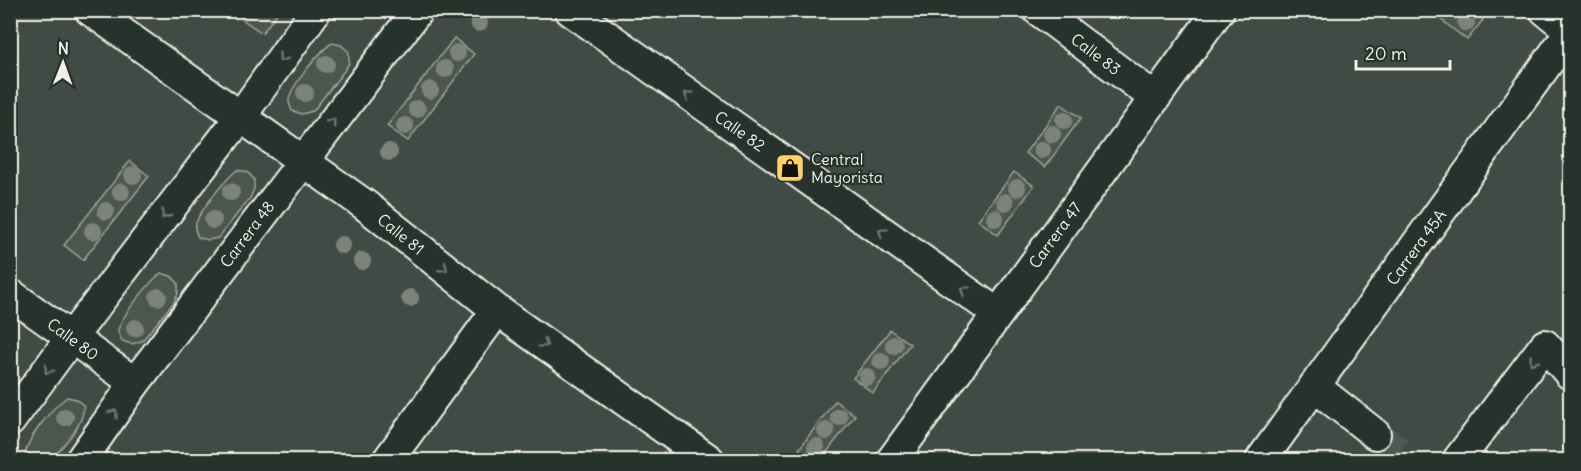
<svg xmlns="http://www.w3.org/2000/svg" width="1581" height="471" viewBox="0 0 1581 471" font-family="Delius,sans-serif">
<rect width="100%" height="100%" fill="#323e38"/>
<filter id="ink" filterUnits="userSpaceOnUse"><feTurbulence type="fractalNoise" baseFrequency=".0167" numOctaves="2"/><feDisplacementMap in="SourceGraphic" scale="12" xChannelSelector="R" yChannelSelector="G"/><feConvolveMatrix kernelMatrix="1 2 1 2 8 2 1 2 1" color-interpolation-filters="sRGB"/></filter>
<g filter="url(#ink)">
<!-- built -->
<path fill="#404b44" d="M10,11H1570V325L1563,336L1570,344V460H11Z"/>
<!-- green -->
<path fill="#4c564f" stroke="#a0a49c" stroke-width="1.5" d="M248,11V10L279,11L262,33L242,19Z
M1430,11H1470L1483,20L1467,40Z
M454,38L474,54L408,141L387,126Z
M332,43L341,45L349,52V63L344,71L313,111L302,114L292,111C291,107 289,105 289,101C288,89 321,50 332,43Z
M1061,104L1081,118L1045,167L1025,153Z
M130,161L149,176L83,260L64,245Z
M237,170L247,172L254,179V189L250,198L218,238L208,240L198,237C197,236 195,229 195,228C195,215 227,178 237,170Z
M1014,172L1034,186L998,235L978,220Z
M161,273L171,276L178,283V293L174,302L142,341L132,344L122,341C121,338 119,335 118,332C118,319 151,281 161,273Z
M890,330L910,344L873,393L853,378Z
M67,397L76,399L84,406C83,427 64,444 51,460H26C20,445 54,406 67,397Z
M835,401L855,415L821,460H814L799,449Z"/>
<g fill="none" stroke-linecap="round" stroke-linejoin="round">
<!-- street-tunnel -->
<path stroke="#4f5952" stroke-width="30" stroke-dasharray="30 15" stroke-linecap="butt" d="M1375,434L1411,460"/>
<!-- street casing -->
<g stroke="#f4f1e8" stroke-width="34">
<path id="street" d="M90,10L365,205L497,310L709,460
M570,10L998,314
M1038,10L1155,98
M1545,10L1570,30
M10,294L135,383
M1314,386L1375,434
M10,421L71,338L241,116L316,10
M81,460L135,383L418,10
M388,460L497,310
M892,460L1219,10
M1261,460L1570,32
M1458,460L1545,345L1570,374"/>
</g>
<!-- street -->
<use href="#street" stroke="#26332d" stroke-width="30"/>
</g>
<!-- trees -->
<g fill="#7c837b">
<circle cx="479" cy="23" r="9"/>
<circle cx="1466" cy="23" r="9"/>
<circle cx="457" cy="53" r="9"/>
<circle cx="326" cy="64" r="9"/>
<circle cx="445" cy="69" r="9"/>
<circle cx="430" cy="90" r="9"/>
<circle cx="305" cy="93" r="9"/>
<circle cx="417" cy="109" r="9"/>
<circle cx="1064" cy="120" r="9"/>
<circle cx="405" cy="126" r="9"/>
<circle cx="1052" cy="134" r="9"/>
<circle cx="1042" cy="150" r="9"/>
<circle cx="389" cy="152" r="9"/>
<circle cx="133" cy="175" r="9"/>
<circle cx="1017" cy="188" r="9"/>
<circle cx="121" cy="192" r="9"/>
<circle cx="231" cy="192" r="9"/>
<circle cx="1005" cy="202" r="9"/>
<circle cx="106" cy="211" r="9"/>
<circle cx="995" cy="218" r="9"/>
<circle cx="213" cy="220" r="9"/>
<circle cx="93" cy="231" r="9"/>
<circle cx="342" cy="245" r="9"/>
<circle cx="362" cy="261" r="9"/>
<circle cx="158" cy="297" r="9"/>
<circle cx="410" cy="298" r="9"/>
<circle cx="135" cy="328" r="9"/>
<circle cx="894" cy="345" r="9"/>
<circle cx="881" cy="361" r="9"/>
<circle cx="867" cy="377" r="9"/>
<circle cx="65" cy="417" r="9"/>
<circle cx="839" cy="417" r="9"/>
<circle cx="826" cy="431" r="9"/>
<circle cx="816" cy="447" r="9"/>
</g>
<!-- one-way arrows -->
<defs><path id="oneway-chevron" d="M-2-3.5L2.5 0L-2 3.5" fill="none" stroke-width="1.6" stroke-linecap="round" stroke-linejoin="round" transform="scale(1.5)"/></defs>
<g stroke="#6e766e">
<use href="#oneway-chevron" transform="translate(282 58) rotate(125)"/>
<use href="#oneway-chevron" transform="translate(688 95) rotate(-145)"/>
<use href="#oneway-chevron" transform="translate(332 122) rotate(-53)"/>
<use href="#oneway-chevron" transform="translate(165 215) rotate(127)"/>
<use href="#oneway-chevron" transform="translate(882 232) rotate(-145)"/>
<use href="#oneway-chevron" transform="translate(444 268) rotate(39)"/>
<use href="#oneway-chevron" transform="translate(964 290) rotate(-145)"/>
<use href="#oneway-chevron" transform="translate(544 344) rotate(35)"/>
<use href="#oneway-chevron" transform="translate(1533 361) rotate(127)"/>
<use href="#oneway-chevron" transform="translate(48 370) rotate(126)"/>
<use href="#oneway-chevron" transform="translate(114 413) rotate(-55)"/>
</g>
</g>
<!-- icons -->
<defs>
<g id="shop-square" transform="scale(1.5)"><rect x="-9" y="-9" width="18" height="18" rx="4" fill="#ffd166" stroke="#26332d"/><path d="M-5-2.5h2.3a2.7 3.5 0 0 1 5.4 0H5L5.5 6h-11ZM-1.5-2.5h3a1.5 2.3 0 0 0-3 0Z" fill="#111"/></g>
</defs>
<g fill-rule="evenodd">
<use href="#shop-square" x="790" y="168"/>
</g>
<g text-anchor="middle" stroke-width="4.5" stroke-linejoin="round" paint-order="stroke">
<!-- street labels -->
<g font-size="16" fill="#f4f1e8" stroke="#26332d">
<text transform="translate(1096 54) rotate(37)" y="6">Calle 83</text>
<text transform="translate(740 131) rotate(35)" y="6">Calle 82</text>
<text transform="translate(247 234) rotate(-53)" y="6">Carrera 48</text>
<text transform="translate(401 234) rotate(39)" y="6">Calle 81</text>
<text transform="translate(1055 235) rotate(-54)" y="6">Carrera 47</text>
<text transform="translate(1416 247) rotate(-54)" y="6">Carrera 45A</text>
<text transform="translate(73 339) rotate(36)" y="6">Calle 80</text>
</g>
<!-- poi labels -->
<g font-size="16" fill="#f4f1e8" stroke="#26332d" text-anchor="start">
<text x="811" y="165">Central<tspan x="811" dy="18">Mayorista</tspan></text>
</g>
</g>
<!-- margin -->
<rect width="1581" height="471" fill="none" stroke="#26332d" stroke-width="36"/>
<rect x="18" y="18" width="1545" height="435" fill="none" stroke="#f4f1e8" stroke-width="2" filter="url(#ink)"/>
<!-- north arrow -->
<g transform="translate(63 63) rotate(1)" stroke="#26332d" stroke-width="4.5" paint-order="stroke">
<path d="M0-4.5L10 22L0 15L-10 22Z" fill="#f4f1e8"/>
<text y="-9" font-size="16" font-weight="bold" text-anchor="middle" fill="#f4f1e8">N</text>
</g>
<!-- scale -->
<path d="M1356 60v9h94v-9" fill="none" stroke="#f4f1e8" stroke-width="3"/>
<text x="1365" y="60" font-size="18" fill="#f4f1e8" stroke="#26332d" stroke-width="4.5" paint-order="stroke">20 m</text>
</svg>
